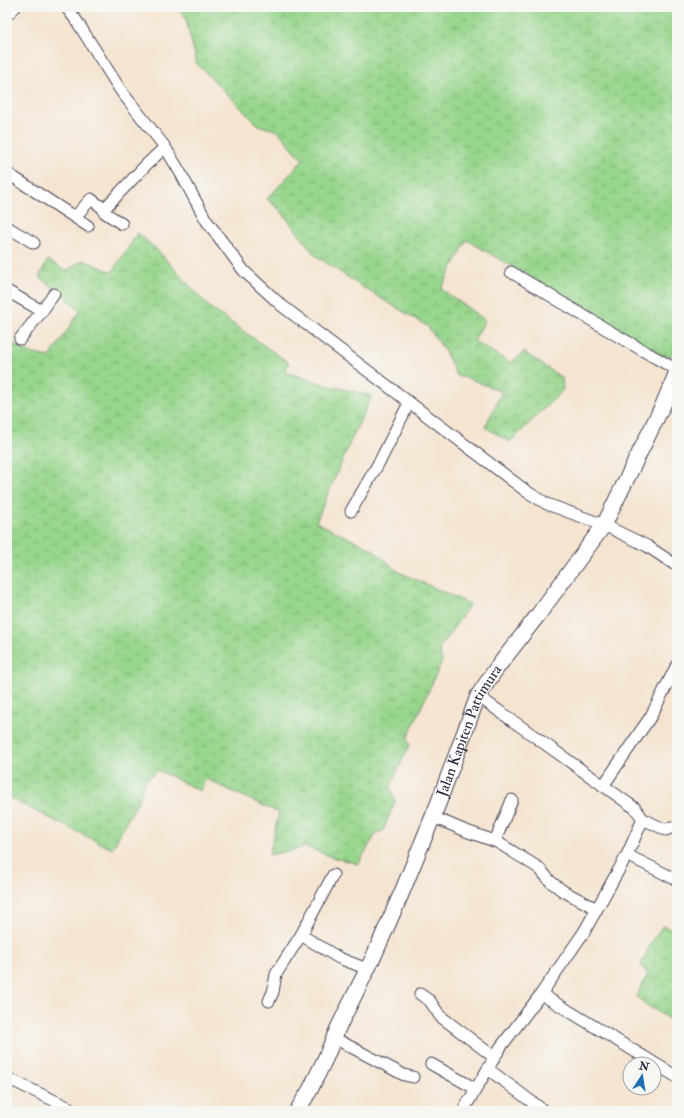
<svg xmlns="http://www.w3.org/2000/svg" width="684" height="1118" viewBox="0 0 684 1118" font-family="'IM FELL Double Pica',serif">
<defs>
<pattern id="wetland-marsh" width="20" height="14" patternUnits="userSpaceOnUse"><rect width="20" height="14" fill="#97d68c"/><path d="M1 5h8M5 5V1M11 12h8M15 12V8" fill="none" stroke="#82b77a"/></pattern>
</defs>
<rect width="100%" height="100%" fill="#f6f6f2"/>
<filter id="ink" filterUnits="userSpaceOnUse"><feTurbulence type="fractalNoise" baseFrequency=".025" numOctaves="2"/><feDisplacementMap in="SourceGraphic" scale="8" xChannelSelector="R" yChannelSelector="G"/><feConvolveMatrix kernelMatrix="1 2 1 2 8 2 1 2 1" color-interpolation-filters="sRGB"/></filter>
<filter id="wash" filterUnits="userSpaceOnUse"><feTurbulence type="fractalNoise" baseFrequency=".012" numOctaves="4" result="noise"/><feDisplacementMap in="SourceGraphic" scale="16" xChannelSelector="R" yChannelSelector="G"/><feGaussianBlur stdDeviation="0.9" result="paint"/><feColorMatrix in="noise" values="0 0 0 0 0 0 0 0 0 0 0 0 0 0 0 0 0 1.4 0 .05"/><feComposite in="paint" operator="in"/></filter>
<g filter="url(#wash)">
<rect width="100%" height="100%" fill="#f5e4d0"/>
<!-- wetland -->
<path fill="url(#wetland-marsh)" stroke="#5c7c64" d="M178,7H663L677,12V343L669,359L467,240L441,289L485,320L474,341L511,363L524,352L562,378L563,390L510,442L485,427L502,392L473,380L456,375L445,351L427,326L364,288L316,256L280,210L267,199L303,160L278,131L258,125L197,64L185,16Z
M138,233L157,250L209,307L289,363L285,372L326,385L372,396L352,438L316,522L372,549L399,572L470,604L439,649L442,661L407,739L410,744L390,787L395,801L383,831L376,834L358,864L335,858L306,847L269,855L279,813L206,779L200,791L158,770L144,782L139,799L112,849L7,797V339C21,350 33,355 50,357L80,311L64,295L39,277L48,260L66,271L83,260L112,272Z
M663,925L677,932V1024L648,1006L636,996L648,975L641,965L651,943Z"/>
</g>
<g filter="url(#ink)">
<g fill="none" stroke-linecap="round" stroke-linejoin="round">
<!-- street casing -->
<g stroke="#423f51" stroke-width="13">
<path id="street" d="M66,7L76,20L121,91L165,147L180,172L206,220L244,271L281,305L526,491L547,504L604,525L647,546L677,566
M7,15L15,7
M7,173L88,226
M75,217L91,199L104,209
M122,224L104,212V209L147,164L165,147
M7,227L34,243
M511,272L616,335L677,370
M7,291L42,311
M20,339L42,311L54,294
M351,511L381,459L409,403
M603,786L651,716L677,665
M433,817L466,831L497,842L539,868L551,882L563,891L597,909
M643,819L666,830L671,827L677,830
M495,841L512,800
M627,855L677,880
M301,935L339,958L367,969
M420,994L430,1001L440,1016L494,1057
M541,994L677,1077
M269,1001L273,992L276,974L301,935L333,875
M334,1038L404,1075L413,1077
M431,1064L476,1089
M488,1069L544,1111
M7,1078L76,1111
M463,1111L500,1048L541,994L584,932L627,855L643,819L635,808L629,804L478,696"/>
</g>
<!-- secondary casing -->
<g stroke="#423f51" stroke-width="17">
<g id="secondary">
<path id="s1" d="M297,1111L310,1090L326,1057L338,1028L373,958L402,892L438,804L478,696L496,669L538,615L604,525L663,405L677,372"/>
</g>
</g>
<!-- street -->
<use href="#street" stroke="#fff" stroke-width="11"/>
<!-- secondary -->
<use href="#secondary" stroke="#fff" stroke-width="15"/>
</g>
</g>
<g text-anchor="middle" stroke-width="3" stroke-linejoin="round" paint-order="stroke">
<!-- street labels -->
<g font-size="15" fill="#22223b" stroke="#f6f6f2">
<text dy="5" stroke="none"><textPath href="#s1" startOffset="418">Jalan Kapiten Pattimura</textPath></text>
</g>
</g>
<!-- margin -->
<rect width="684" height="1118" fill="none" stroke="#f6f6f2" stroke-width="24"/>
<!-- north arrow -->
<g transform="translate(642 1076) rotate(12)"><circle r="19" fill="#f6f6f2" stroke="#a1a1a9"/>
<path d="M0-3L7 15L0 10L-7 15Z" fill="#1f6fb2"/>
<text y="-6" font-size="11" font-weight="bold" text-anchor="middle" fill="#22223b">N</text>
</g>
</svg>
